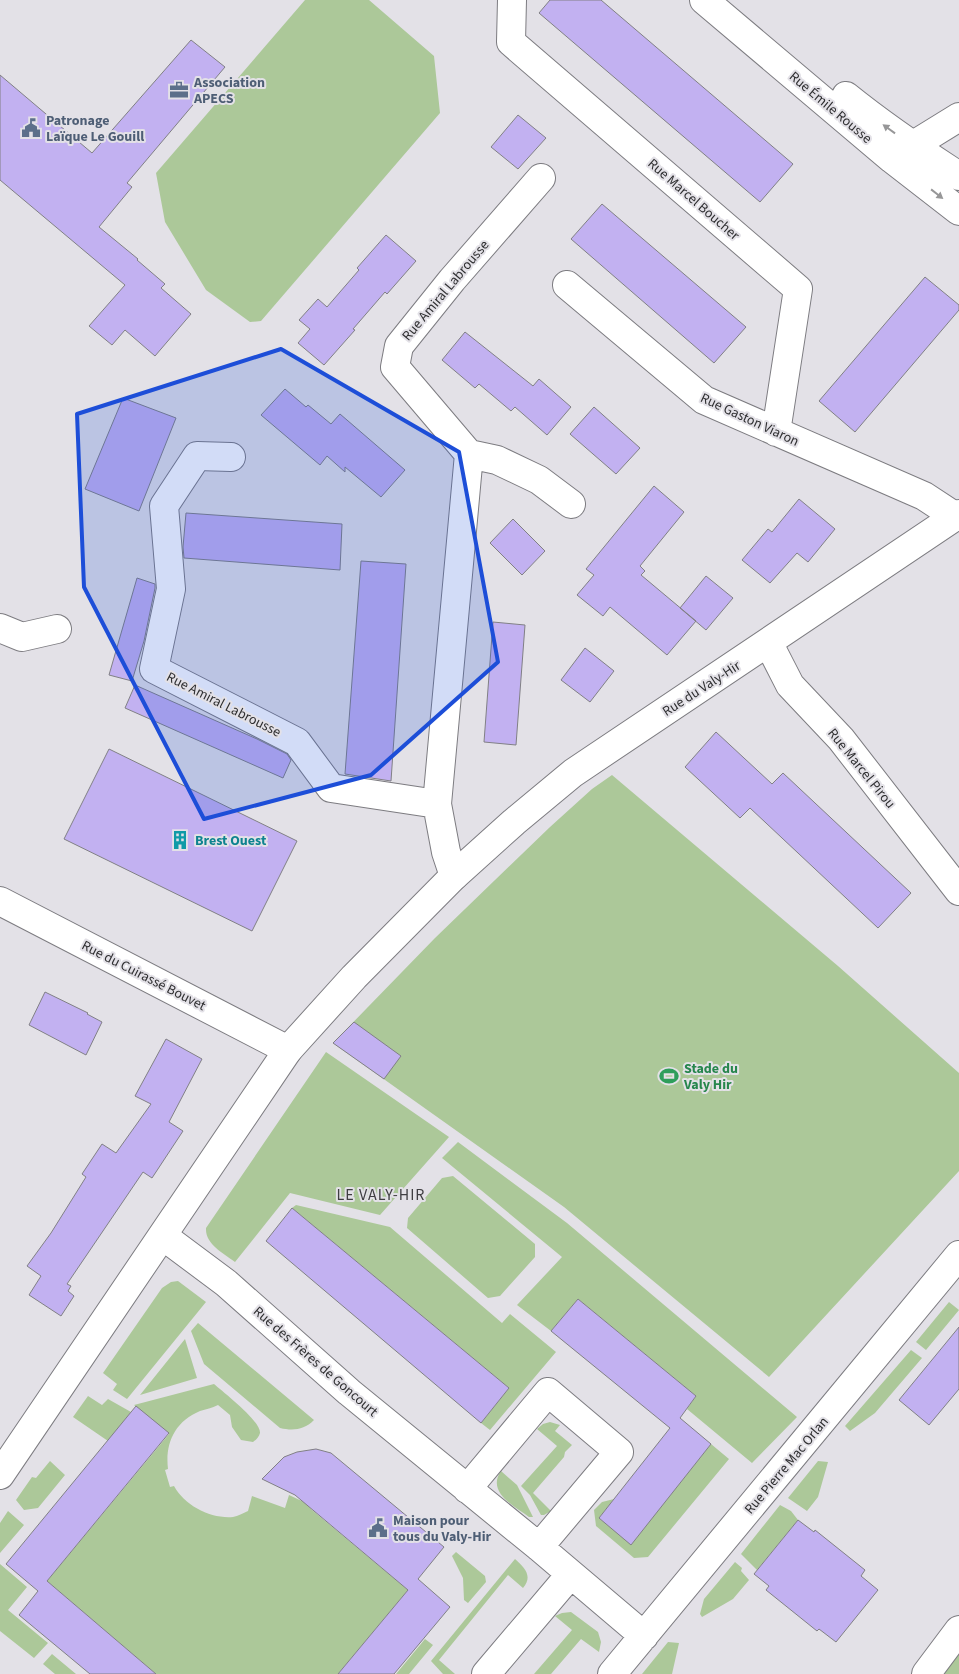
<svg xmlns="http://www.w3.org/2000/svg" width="959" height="1674" viewBox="0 0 959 1674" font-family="'Source Sans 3',sans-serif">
<rect width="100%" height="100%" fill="#e3e1e7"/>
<!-- green -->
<path fill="#acc899" d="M305,0H369L434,56L440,113L261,321L250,322L206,290L165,222L156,173Z
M612,775L838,966L959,1073V1171L769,1377L564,1207L333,1043L435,938L550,827L592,789Z
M326,1052L449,1137L380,1215L290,1193L235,1262C223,1253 205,1244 206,1228Z
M458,1142L567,1223L797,1417L752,1463L687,1409L696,1396L578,1299L551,1331L517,1305L562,1257L442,1158Z
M453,1176L535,1244V1257L500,1296L488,1298L407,1228L408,1218L442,1178Z
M296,1205L390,1227L502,1323L510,1314L556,1352L490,1430L481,1423L509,1388L292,1208Z
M178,1281L206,1302L127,1399L113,1390L117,1384L103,1373L162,1288L171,1282Z
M949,1302L959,1310L926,1350L916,1342Z
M198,1323L314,1420C304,1430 293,1431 280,1428L204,1364L191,1331Z
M185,1339L197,1378L140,1395Z
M911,1350L922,1358L875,1413L850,1431L845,1426Z
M214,1384C223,1392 261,1421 260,1433C259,1437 256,1440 253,1442L241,1440L232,1427L230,1415L218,1405C212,1408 206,1409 200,1411C174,1422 165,1444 168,1469L165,1470L170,1487L174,1486C185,1506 211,1519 233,1517C238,1516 243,1513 248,1511L252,1496L285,1508L289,1495L306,1503L312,1510L408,1590L338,1674H156L47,1581L169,1434L134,1405Z
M88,1396L102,1405L108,1399L131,1412L108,1441L73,1417Z
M550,1422L560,1425L555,1431L572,1445L565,1452L564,1457L533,1493L551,1511L544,1515H541L530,1495L521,1486L557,1446L537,1429L543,1424Z
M711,1444L729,1459L648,1557L634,1558L596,1526L594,1510L602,1502L614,1499L599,1518L631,1544Z
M50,1461L65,1475L38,1508L24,1510L16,1500L32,1477L36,1478Z
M818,1461L828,1462L818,1497L807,1511L788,1498Z
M501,1471L517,1485L533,1517H529C515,1507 486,1492 501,1471Z
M780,1505L791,1511L798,1520L757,1570L741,1554Z
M8,1511L24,1525L0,1553V1523Z
M456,1552L485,1576L486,1582L468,1603L464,1600L463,1578L452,1556Z
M515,1559C525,1568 533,1576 523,1588L508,1575L439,1660L455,1674H443L431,1661Z
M735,1562L742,1568L741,1571L749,1580L733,1599L702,1617L700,1614L704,1599Z
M0,1564L27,1587L8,1610L48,1643L34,1658L0,1631Z
M571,1612L598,1632L601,1642L599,1652L581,1639L551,1674H534L572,1630L555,1616L562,1613Z
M425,1639L433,1645L409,1674H396Z
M668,1642L679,1643L672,1674H642Z
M959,1653V1674H944Z
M52,1654L76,1674H55L43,1664Z"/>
<!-- building -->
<path fill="#c2b1f1" stroke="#818085" d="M550,0H601L793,164L760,202L539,13Z
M191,40L225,67L127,183L132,187L99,227L138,259L137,260L165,284L161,288L191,314L155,356L125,330L112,345L89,326L125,285L0,180V75L92,153Z
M518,115L546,138L518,169L491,147Z
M602,204L746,327L714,363L571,239Z
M386,235L416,261L387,294L385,292L353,329L355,330L324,365L298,343L310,329L299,320L318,299L327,307L359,270L357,268Z
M925,277L959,305V310L855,432L819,401Z
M465,332L533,386L539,379L571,407L547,435L515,407L511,411L479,384L475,388L442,360Z
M285,389L306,407L308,405L331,424L340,414L405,470L381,497L345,467V472L327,456L320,465L261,415Z
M123,398L176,418L139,511L85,489Z
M594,407L640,448L616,474L570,434Z
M654,486L684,512L640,566L645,571L641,575L696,621L667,655L610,607L603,616L577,595L594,575L586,569Z
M799,499L835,529L808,562L797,553L770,583L742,560L768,529L772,532Z
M186,513L342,524L340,570L184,558L183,547Z
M513,519L545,551L522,575L490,543Z
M361,561L406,564L391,781L345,774Z
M706,576L733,598L706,630L680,608Z
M137,578L155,584V588L144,641L132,681L109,675Z
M493,622L525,625L516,745L484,742Z
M585,648L614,671L590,702L561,680Z
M135,685L257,739L287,754L291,760L283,778L125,708Z
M716,732L772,784L783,773L911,893L878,928L750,808L740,818L685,767Z
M109,749L297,841L252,931L64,839Z
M45,992L88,1013L87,1014L102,1022L86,1055L29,1025Z
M354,1022L401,1056L384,1079L333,1043Z
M166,1039L202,1059L169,1122L183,1131L152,1178L143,1172L67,1284L71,1286L68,1291L74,1296L61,1316L29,1295L41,1276L27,1266L51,1233L86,1177L82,1174L102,1144L116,1153L151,1104L135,1096Z
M292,1208L509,1388L481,1423L266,1241Z
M578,1299L696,1396L680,1418L711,1444L631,1545L599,1518L670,1428L551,1331Z
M959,1327V1389L929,1425L899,1400Z
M136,1406L169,1433L47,1581L156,1674H90L19,1615L38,1591L6,1564Z
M316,1449L331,1453L444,1547L418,1579L450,1607L394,1674H338L408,1590L295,1495L262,1479L284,1457L297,1452Z
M798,1520L814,1532L815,1530L865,1570L861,1576L878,1590L836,1642L819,1629L817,1631L766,1590L769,1586L754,1574Z"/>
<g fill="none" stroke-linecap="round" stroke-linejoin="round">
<!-- minor casing -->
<g stroke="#7d7c81" stroke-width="30">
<path id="minor" d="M512,0L511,42L798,289L776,432
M912,146L959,117
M567,285L704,400L924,496L956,517
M469,454L395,367L399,346L452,280L541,178
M469,454L497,460L539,480L571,504
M231,457L197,456L164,506L171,589L154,669L297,742L331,788L437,804
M0,628L22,637L57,629
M769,644L790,685L841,739L959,891
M454,876L446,852L437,804L469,454
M0,901L288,1050
M163,1236L226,1283L349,1392L539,1547L644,1636
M467,1489L548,1392L619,1452L539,1547
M486,1674L570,1575
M612,1674L959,1255"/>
</g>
<!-- tertiary casing -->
<g stroke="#7d7c81" stroke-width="30">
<path id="tertiary" d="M0,1475L288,1050L354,977L454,876L514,822L573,773L959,514"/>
</g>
<!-- secondary casing -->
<g stroke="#7d7c81" stroke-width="30">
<path id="secondary" d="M704,0L892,159L959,211
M846,96C882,125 920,151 959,176
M926,1674L959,1630"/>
</g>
<!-- minor -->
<use href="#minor" stroke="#fff" stroke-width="28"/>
<!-- tertiary -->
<use href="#tertiary" stroke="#fff" stroke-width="28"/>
<!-- secondary -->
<use href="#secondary" stroke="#fff" stroke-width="28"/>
</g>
<!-- one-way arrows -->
<defs><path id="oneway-solid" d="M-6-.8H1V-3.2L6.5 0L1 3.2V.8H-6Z" transform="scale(1.25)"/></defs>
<g fill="#979798">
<use href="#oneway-solid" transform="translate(889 129) rotate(-144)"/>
<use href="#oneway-solid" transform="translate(937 194) rotate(38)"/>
</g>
<!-- marked area -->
<path fill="#1d4ed8" fill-opacity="0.2" stroke="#1d4ed8" stroke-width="4" stroke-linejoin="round" d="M281,349L459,452L498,662L371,775L204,819L84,587L77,414Z"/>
<!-- icons -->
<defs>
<g id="office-bare" transform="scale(1.5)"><path d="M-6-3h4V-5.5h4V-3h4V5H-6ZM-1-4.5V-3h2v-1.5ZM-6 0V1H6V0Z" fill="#5c6f8a" stroke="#e3e1e7" stroke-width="2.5" paint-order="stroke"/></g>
<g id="civic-bare" transform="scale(1.5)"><path d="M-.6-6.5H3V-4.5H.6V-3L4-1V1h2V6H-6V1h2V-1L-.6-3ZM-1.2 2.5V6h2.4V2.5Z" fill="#5c6f8a" stroke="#e3e1e7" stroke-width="2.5" paint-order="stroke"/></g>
<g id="building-bare" transform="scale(1.5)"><path d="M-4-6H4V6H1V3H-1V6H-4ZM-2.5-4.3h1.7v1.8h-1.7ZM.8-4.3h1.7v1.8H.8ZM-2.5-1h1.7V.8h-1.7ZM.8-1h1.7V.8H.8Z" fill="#0f9aa8" stroke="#e3e1e7" stroke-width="2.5" paint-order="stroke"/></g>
<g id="stadium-bare" transform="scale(1.5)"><path d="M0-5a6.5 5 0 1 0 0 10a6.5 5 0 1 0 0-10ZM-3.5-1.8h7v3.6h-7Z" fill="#2e9e5b" stroke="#e3e1e7" stroke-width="2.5" paint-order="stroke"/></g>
</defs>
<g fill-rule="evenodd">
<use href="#office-bare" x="179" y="90"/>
<use href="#civic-bare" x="31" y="128"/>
<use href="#building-bare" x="180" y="840"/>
<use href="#stadium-bare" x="669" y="1076"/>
<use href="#civic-bare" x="378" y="1528"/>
</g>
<g text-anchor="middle" stroke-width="4" stroke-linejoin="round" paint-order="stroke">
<!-- service labels -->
<g font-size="14" font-weight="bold" fill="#4e5e75" stroke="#e3e1e7" text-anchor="start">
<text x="194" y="87">Association<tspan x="194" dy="16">APECS</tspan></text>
<text x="46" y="125">Patronage<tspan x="46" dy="16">Laïque Le Gouill</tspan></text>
<text x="393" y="1525">Maison pour<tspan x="393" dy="16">tous du Valy-Hir</tspan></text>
</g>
<!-- street labels -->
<g font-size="14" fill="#2f2f31" stroke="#e3e1e7">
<text transform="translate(831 107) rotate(40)" y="5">Rue Émile Rousse</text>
<text transform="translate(694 199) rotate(41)" y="5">Rue Marcel Boucher</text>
<text transform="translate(445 290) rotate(-50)" y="5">Rue Amiral Labrousse</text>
<text transform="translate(750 419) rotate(25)" y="5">Rue Gaston Viaron</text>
<text transform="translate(701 688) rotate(-33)" y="5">Rue du Valy-Hir</text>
<text transform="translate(224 704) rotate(27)" y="5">Rue Amiral Labrousse</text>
<text transform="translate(862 768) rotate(51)" y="5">Rue Marcel Pirou</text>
<text transform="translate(144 975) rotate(27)" y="5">Rue du Cuirassé Bouvet</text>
<text transform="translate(316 1361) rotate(41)" y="5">Rue des Frères de Goncourt</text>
<text transform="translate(786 1465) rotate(-50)" y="5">Rue Pierre Mac Orlan</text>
</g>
<!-- culture labels -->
<g font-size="14" font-weight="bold" fill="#0d838f" stroke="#e3e1e7" text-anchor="start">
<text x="195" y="845">Brest Ouest</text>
</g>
<!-- leisure labels -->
<g font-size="14" font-weight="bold" fill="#27864d" stroke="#e3e1e7" text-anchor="start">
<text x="684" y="1073">Stade du<tspan x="684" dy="16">Valy Hir</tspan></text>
</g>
<!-- quarter labels -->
<g font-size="16" letter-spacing="1" fill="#3e3d41" stroke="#e3e1e7">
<text x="381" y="1200">LE VALY-HIR</text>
</g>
</g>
</svg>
